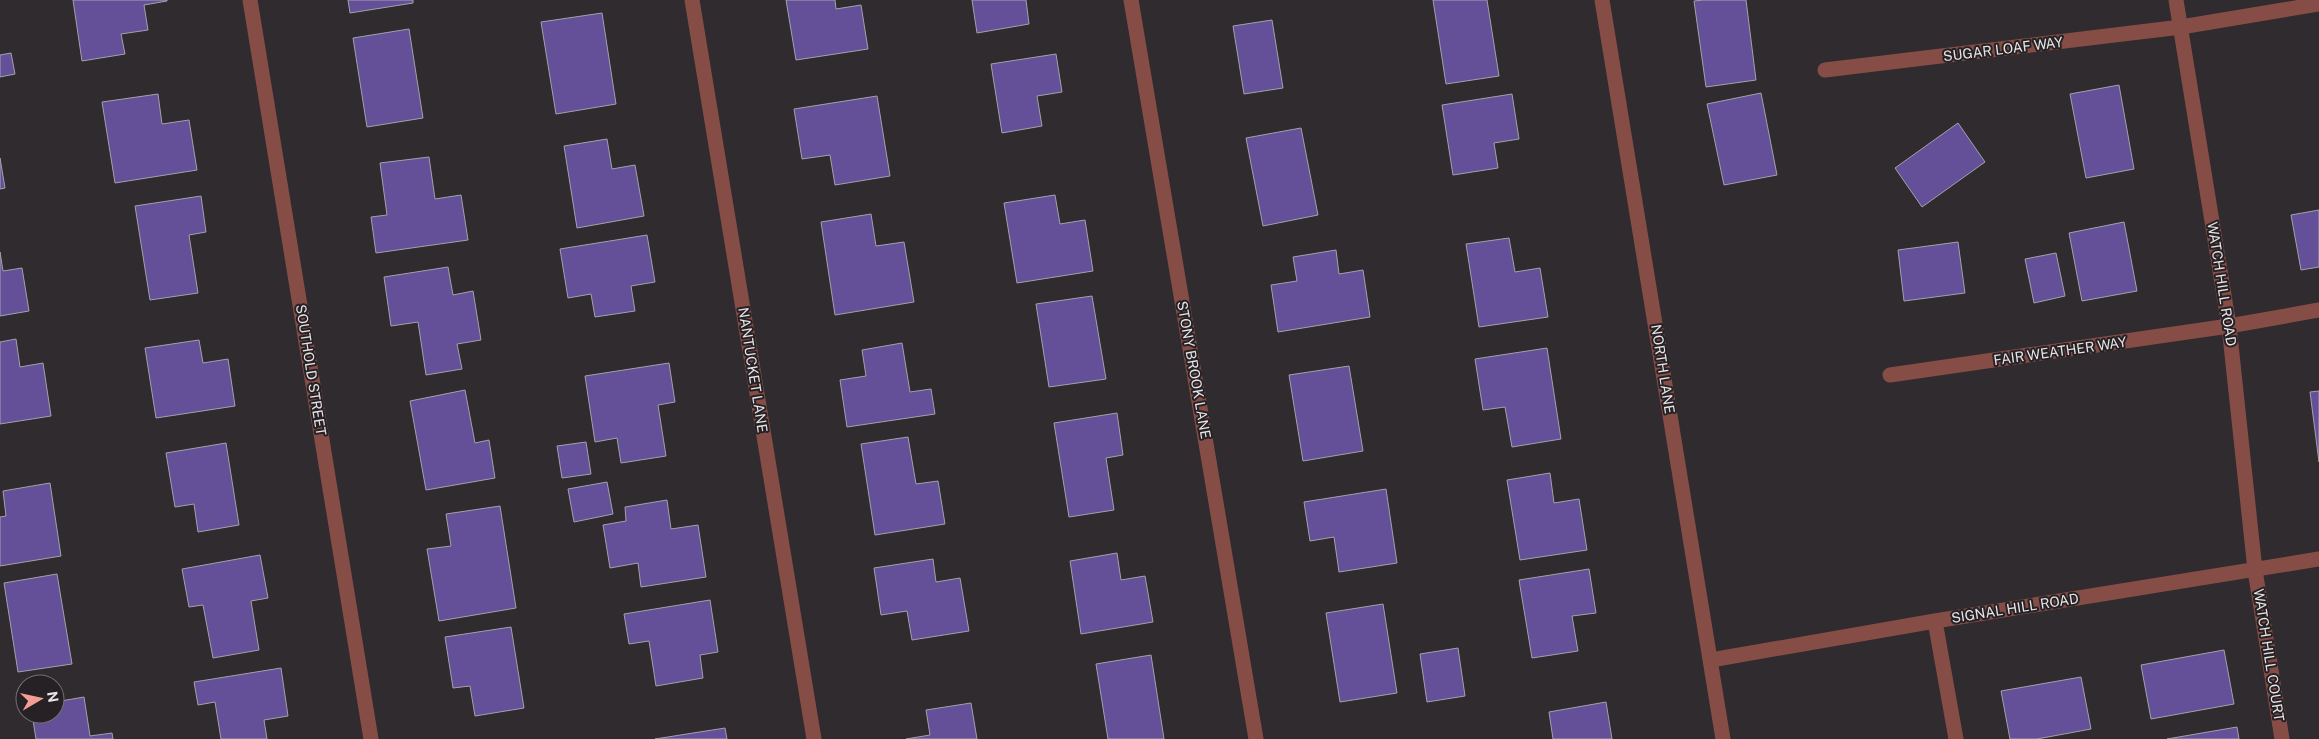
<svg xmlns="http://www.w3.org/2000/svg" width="2319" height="739" viewBox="0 0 2319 739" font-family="'Public Sans',sans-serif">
<rect width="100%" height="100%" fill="#2f2b2f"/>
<!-- building -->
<path fill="#635099" stroke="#a3a2a9" d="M73,0H167V1L144,5L148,30L121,34L125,54L82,61Z
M348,0H413V3L350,13Z
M786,0H835L836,9L861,5L868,49L796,60Z
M972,0H1026L1029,24L977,33Z
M1433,0H1487L1499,76L1446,84Z
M1703,0H1746L1756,80L1706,87L1694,1Z
M602,13L616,104L556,114L541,22Z
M1272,20L1283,88L1244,94L1233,26Z
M409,29L423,118L367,127L353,38Z
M11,53L15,74L0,77V55Z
M1056,54L1062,92L1037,96L1042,126L1002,133L991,64Z
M2119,85L2134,169L2086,178L2070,94Z
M1761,93L1777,175L1724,185L1707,104Z
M158,94L162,124L189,120L197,170L115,183L102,102Z
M1512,94L1519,139L1494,143L1498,168L1453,175L1442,105Z
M877,96L890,176L835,185L830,155L802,159L794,109Z
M1958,123L1985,162L1922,207L1895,168Z
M1301,128L1318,215L1263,226L1246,138Z
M607,139L612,169L635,165L644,216L577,228L564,146Z
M429,157L435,199L461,195L468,240L376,253L371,217L387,215L380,163Z
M0,158L5,188L0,189Z
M1055,195L1060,224L1085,220L1093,271L1017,283L1004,203Z
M201,196L206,232L189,235L198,293L150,300L135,206Z
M2319,210V267L2301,270L2291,215Z
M871,214L876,246L904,242L914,302L835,315L821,222Z
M2124,222L2137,291L2082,301L2069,233Z
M647,235L655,282L631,286L635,311L595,317L591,294L568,298L560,249Z
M1509,238L1515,272L1540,268L1548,317L1479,327L1466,244Z
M1958,242L1965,293L1904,301L1898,250Z
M1336,250L1339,274L1363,270L1370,317L1278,332L1271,285L1297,281L1293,257Z
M0,252L3,271L22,268L29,311L0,316Z
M2056,253L2065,296L2034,303L2025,259Z
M448,267L453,295L473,291L481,340L457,344L462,369L426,375L418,322L391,326L384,277Z
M1092,296L1106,379L1049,387L1036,304Z
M16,339L20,367L43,363L51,416L0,424V342Z
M199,340L203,363L228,359L235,406L156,418L145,348Z
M902,343L910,392L931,389L935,414L847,427L840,380L866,376L862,350Z
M1547,348L1561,439L1512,447L1505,407L1483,410L1475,359Z
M669,363L675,402L658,405L666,456L621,463L617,438L595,442L585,376Z
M1349,366L1363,451L1303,461L1289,375Z
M465,390L475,443L489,440L495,478L426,490L410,401Z
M2319,391V462L2310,392Z
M1117,413L1123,455L1106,458L1114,510L1069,517L1054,423Z
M908,437L916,484L938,481L945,524L875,535L861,444Z
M586,442L591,474L562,478L557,446Z
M226,443L239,525L198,532L194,504L175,507L166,453Z
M1550,473L1554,503L1579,499L1587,550L1520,560L1507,480Z
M607,482L613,514L574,522L568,489Z
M50,483L61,556L0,566V517L6,516L3,491Z
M1386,489L1397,563L1339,572L1334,537L1310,541L1304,502Z
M667,500L671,529L698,525L706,577L641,587L638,563L610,568L603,525L626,521L625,507Z
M500,506L516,608L439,621L427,549L451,546L446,514Z
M1117,553L1121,580L1145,576L1153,622L1081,634L1070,561Z
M260,555L268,598L251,601L259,650L213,658L203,605L189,607L182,569Z
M933,559L936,582L960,578L969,631L912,640L907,611L881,615L874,568Z
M1589,569L1596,613L1572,616L1578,651L1532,658L1519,580Z
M57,574L72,664L18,672L4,583Z
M710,600L718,652L700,655L703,678L656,686L649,641L629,644L624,614Z
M1383,604L1397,693L1340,702L1326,613Z
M511,627L524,708L475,716L470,686L453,688L445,637Z
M1458,648L1465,696L1427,702L1420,654Z
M2224,650L2234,704L2151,719L2141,665Z
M1151,655L1164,739H1108L1096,664Z
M281,668L288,716L264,720L267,739H221L215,702L198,705L194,682Z
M2081,677L2091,729L2037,739H2010L2001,691Z
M84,697L90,736L112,733L113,739H36L32,714H55V702Z
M1606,702L1612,739H1553L1549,712Z
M971,703L977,739H906L930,735L926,710Z
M2237,727L2239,739H2167Z
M725,728L727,739H655Z"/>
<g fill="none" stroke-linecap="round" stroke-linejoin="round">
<!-- minor -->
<path stroke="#864d46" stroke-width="15" d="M250,0L371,739
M692,0L814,739
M1131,0L1256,739
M1602,0L1723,739
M2176,0L2229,326L2255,570L2282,739
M1825,70L2181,27L2319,4
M1890,375L2229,326L2319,310
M1935,621L1956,739
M1711,660L1935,621L2319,559"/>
</g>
<g text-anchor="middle" stroke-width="4" stroke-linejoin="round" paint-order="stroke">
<!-- street labels -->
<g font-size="14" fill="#e7e4e6" stroke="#252125">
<text transform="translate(2003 49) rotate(-7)" y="5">SUGAR LOAF WAY</text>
<text transform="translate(2222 284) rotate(81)" y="5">WATCH HILL ROAD</text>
<text transform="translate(2060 351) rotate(-8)" y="5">FAIR WEATHER WAY</text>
<text transform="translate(1663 369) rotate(81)" y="5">NORTH LANE</text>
<text transform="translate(311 370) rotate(81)" y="5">SOUTHOLD STREET</text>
<text transform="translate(753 370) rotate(81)" y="5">NANTUCKET LANE</text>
<text transform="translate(1194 370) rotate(80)" y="5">STONY BROOK LANE</text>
<text transform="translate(2015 608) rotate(-9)" y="5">SIGNAL HILL ROAD</text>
<text transform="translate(2269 655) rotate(81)" y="5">WATCH HILL COURT</text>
</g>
</g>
<!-- north arrow -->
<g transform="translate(40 699) rotate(81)"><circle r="24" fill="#252125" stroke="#736f72"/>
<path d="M0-4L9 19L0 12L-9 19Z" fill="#f59c94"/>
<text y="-8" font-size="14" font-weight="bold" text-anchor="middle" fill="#e7e4e6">N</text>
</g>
</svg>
